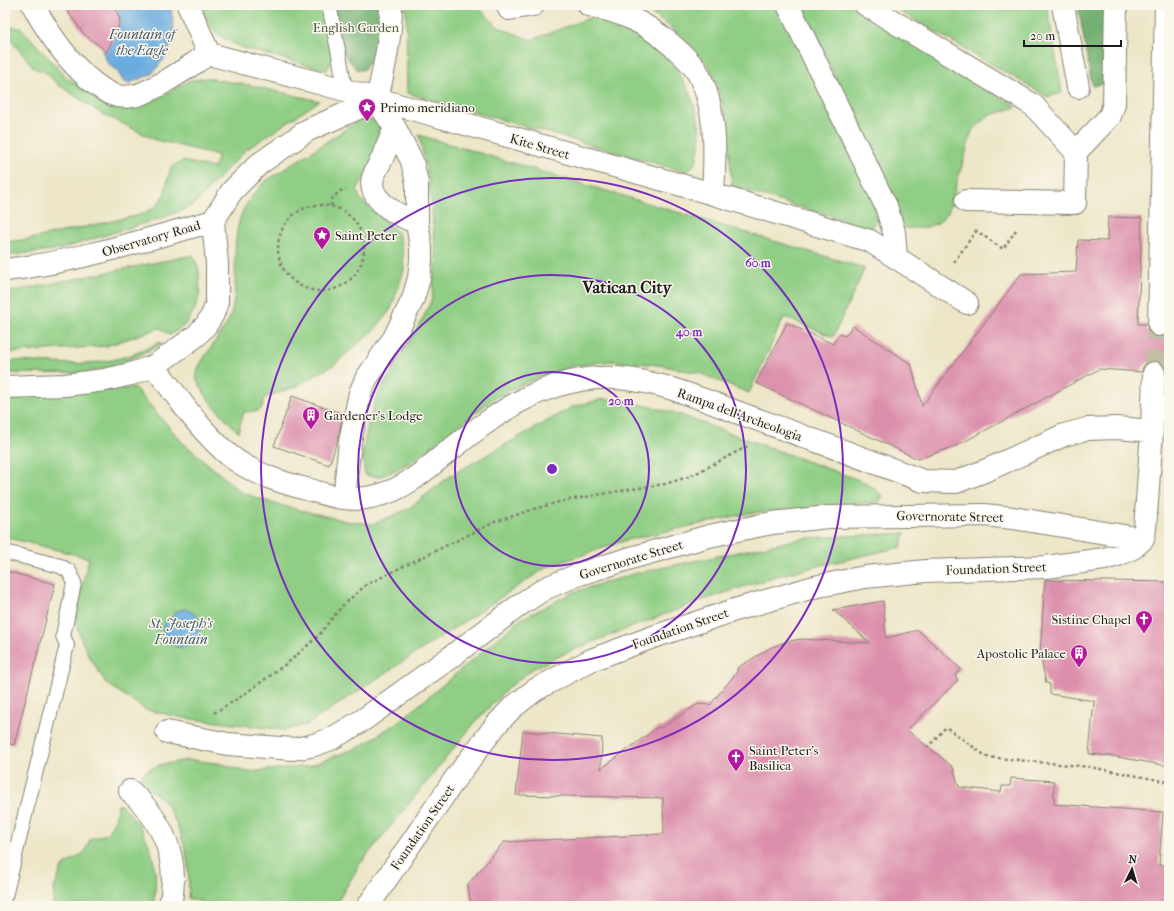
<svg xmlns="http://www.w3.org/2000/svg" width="1174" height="911" viewBox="0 0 1174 911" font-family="'IM FELL French Canon',serif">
<rect width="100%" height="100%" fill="#fbf7ec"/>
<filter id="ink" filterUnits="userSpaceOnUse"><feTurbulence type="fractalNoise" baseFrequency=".025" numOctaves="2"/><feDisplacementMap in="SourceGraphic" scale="8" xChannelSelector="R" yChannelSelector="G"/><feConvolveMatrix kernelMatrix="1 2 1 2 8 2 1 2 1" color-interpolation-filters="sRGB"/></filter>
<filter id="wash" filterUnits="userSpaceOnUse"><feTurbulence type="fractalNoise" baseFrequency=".012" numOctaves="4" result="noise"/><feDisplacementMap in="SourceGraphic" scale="16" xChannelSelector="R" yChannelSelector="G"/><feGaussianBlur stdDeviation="0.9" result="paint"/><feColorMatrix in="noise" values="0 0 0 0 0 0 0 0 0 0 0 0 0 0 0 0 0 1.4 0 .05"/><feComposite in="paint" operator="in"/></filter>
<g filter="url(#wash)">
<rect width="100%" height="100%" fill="#ede6c8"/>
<!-- green -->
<path fill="#8fce84" stroke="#567550" d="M200,5H321L339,45L327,70C311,66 294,62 277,57C244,49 210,42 200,5Z
M406,5H476L498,27L531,40L592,17C615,26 634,33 655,48C683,69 707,118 698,153C697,156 697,161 695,164C692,167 688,170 686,172L407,93Z
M636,5H779L874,200L877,216L873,227L863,226L732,187C729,147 728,105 710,68C707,63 702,58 698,54C681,34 660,17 636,5Z
M803,5H852L1017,107L988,116L972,131L948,213L938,223L924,228H904Z
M889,5H1047L1062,93L1048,97Z
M5,26L21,28L67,78L109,104L129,110L154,101L188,81L206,78L249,85L319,101L246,150L225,171L194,205L162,218L60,249L5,256V242L30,239L140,215L157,206L164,194L171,167L183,161L214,168L218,155L156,140L99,112L57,84L45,72L34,68L5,33Z
M363,118L380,122L376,156L357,190L360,199L398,233L403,253L404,270L391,309L374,330L335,364L297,386L264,398L262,408L258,411L244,412L238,432L210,402L196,379L198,368C206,353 229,325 232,311C240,278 229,241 243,211C247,201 256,192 263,183Z
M419,135L864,268H865L833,337L784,317L749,393L699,373L659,365L611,361L573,366L532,380L494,398L434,445L409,463L392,472L378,477L365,475L362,456L368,424L376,398L421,322L432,299L436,257L431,200L428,178Z
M193,255L199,270L200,293L195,309L184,326L170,335L160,328L106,346L5,353V293Z
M159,342L162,343C139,357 105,371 79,373C54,374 29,373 5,373V360C60,363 108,372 159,342Z
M135,388L182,442L241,492L275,504L346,521L373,524L408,509L450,476L572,407L603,399L631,402L675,413L867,483L883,496L879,502L750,513L627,540L547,567L308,724L285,730L184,718L146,710L106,683L89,656L81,639L76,625L77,606L89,558L5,537V396Z
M905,533L901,547L780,575L697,602L575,649L534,668L509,687L476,721L360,864L335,906H215L188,898C191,869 186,841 172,815C169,810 166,803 162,799C155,792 145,787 137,781L144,772L159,765L187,760L218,763L247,772L309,766L361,746L400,721L521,619L574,592L637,573L805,538Z
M118,805H121C150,831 161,868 153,906H53L54,889L62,867L85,852L90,839L107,834L115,819Z"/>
<!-- forest -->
<path fill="#73b172" stroke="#486647" d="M321,5H378C378,28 381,53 363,70H357C340,52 331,27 321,5Z
M1078,5H1108L1107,83L1092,86Z"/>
<!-- water -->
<path fill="#6bacdf" stroke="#44647e" d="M114,5H170L174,28L168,54L152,74L129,83L124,82L117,71L109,65L102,51L103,47L120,19Z
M184,609C194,612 201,617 202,628L198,631C207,656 148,652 167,619L174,617L175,612Z"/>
<g id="blocks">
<!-- building -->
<path fill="#dc8fac" d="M63,5H114L120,19L118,28L107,52L83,33Z
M1108,217L1142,218L1138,324H1147L1148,331L1152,335L1158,337L1165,336L1169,332V377L1166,376L1165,367L1160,362L1155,361L1148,362L1143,367L1142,372L1099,369L958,445L918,459L756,383L787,323L833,344L839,334L845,336L853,326L911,364L922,406L1021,274L1076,272L1078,240L1107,241Z
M292,396L343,414L337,442L329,465L274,446Z
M5,571L55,584L14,745L5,743Z
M1045,580L1169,582V766L1112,756L1089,754L1094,701L1050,694V684L1046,683L1040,653Z
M883,601L886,638L918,630L961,669L955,676L958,680L907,730L953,767L959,787L1001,792L1002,786H1010L1011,778L1054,781V804L1163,812L1159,865L1169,866V906H471L468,884L504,842L664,834L663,798L516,795L523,731L602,738L601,769L658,727L661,728L698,704L710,705L737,672V668L770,648L785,642L801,639L870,643L833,610Z"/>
</g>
</g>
<g filter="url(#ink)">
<use href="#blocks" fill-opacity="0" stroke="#848172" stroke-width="1"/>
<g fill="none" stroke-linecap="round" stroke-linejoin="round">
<!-- street-tunnel -->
<path stroke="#c3bea6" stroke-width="22" stroke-dasharray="22 11" stroke-linecap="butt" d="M1154,373L1159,325"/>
<!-- lane casing -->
<g stroke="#848172" stroke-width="16">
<path id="lane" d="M329,5L340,60L345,90
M5,552L60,566L69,571L74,583L63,636L67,645L5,896"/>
</g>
<!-- street casing -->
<g stroke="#848172" stroke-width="24">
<path id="street" d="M33,5C49,35 81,82 114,95C118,97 127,97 132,96C151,94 192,64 209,54
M188,5L209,54
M589,5C620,12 643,21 668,42C679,51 692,62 699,75C701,78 702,83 704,86C717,121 715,158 713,194
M788,5L886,206L894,232L896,257
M866,5L1033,105L1076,152L1075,203L966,201
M1063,5L1078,87
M509,9L533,5
M209,54L345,90L713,194L870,241L967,303
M377,100C384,68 391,38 391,5
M395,128C391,137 388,145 384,154C381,163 373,172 372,182C371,203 402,217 417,223
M1076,152L1110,116L1114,104L1116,5
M213,221L232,191L259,164L308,130L377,100
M5,270C76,262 144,240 213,221L217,263V302L213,314L206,325L196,336L154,366L131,374L105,380L65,385L5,387
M1159,325L1166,5
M154,366C178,397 200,431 230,456C253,474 283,483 310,490C321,493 333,497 344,498C356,500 372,498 383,494C407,487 426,469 445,454C492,417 537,381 599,378C647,375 698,398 742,414C803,436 863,458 923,481L956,482L987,470L1064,435L1087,429L1117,428L1152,431
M344,498L350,442L360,393L366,379L394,338L413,299L419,278L421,260V247L417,223V183L412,161L395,128L377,100
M167,732L228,744L293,749L311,746L331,739L363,720L448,659L521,604L546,588L580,574L631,558L709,536L772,523L828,517L984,515L1013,518L1143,539
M130,791C164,822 180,860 170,906
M368,906L455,779L496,725L512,708L535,690L591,660L653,637L738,609L814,587L865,577L926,571L1046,567L1104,559L1118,555L1133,548L1143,539L1145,529L1152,431L1154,373"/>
</g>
<!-- path -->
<path stroke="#848172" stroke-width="2.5" stroke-dasharray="3 3" stroke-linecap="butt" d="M278 248a43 43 0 1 1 86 0a43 43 0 1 1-86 0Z
M331,206L332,199L340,191L346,190
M975,230L1003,249L1016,230
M954,262L976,231
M214,713L242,696L290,661L318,636L342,606L366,585L396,570L495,522L534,509L563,501L619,491L665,484L691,476L748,446
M927,748L946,727L987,757L1090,767L1169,782"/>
<!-- lane -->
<use href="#lane" stroke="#fff" stroke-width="14"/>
<!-- street -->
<use href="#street" stroke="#fff" stroke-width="22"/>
</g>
</g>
<!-- distance rings -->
<g fill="none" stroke="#7b2cbf" stroke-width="2">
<circle cx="552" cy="469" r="97"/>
<circle cx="552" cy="469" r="194"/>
<circle cx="552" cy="469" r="291"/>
</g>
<!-- icons -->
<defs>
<g id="sight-pin" transform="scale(0.9)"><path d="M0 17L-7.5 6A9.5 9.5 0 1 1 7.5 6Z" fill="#b5179e" stroke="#fbf7ec"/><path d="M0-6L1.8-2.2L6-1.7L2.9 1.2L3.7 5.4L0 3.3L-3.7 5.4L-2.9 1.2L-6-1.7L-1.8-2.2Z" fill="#fff"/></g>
<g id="building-pin" transform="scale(0.9)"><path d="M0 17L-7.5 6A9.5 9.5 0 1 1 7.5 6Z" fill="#b5179e" stroke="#fbf7ec"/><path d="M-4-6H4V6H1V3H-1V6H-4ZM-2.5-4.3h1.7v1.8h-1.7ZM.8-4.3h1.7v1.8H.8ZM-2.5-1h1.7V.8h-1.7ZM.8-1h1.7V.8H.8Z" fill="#fff"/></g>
<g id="church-pin" transform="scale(0.9)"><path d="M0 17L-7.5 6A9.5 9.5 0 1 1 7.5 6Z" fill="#b5179e" stroke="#fbf7ec"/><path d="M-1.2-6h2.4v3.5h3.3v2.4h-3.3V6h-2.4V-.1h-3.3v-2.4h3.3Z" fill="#fff"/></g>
</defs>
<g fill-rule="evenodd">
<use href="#sight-pin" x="367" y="107"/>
<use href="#sight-pin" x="322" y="235"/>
<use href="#building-pin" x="311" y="415"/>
<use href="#church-pin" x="1144" y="619"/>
<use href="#building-pin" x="1079" y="653"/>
<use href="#church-pin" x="736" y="757"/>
</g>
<g text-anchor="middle" stroke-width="3" stroke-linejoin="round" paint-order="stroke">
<!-- park labels -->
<g font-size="13" fill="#445a40" stroke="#fbf7ec">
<text x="356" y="32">English Garden</text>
</g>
<!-- poi labels -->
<g font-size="13" fill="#1c1c1c" stroke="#fbf7ec" text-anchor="start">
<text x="380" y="112">Primo meridiano</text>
<text x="335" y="240">Saint Peter</text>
<text x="324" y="420">Gardener's Lodge</text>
<text x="1131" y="624" text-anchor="end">Sistine Chapel</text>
<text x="1066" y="658" text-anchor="end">Apostolic Palace</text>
<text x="749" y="755">Saint Peter's<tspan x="749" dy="15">Basilica</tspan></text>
</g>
<!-- street labels -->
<g font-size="13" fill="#1c1c1c" stroke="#fbf7ec">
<text transform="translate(540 146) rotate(16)" y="5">Kite Street</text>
<text transform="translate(151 238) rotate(-16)" y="5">Observatory Road</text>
<text transform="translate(740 414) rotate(20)" y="5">Rampa dell'Archeologia</text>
<text transform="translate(950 516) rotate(1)" y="5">Governorate Street</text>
<text transform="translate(631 559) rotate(-17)" y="5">Governorate Street</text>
<text transform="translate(996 568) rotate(-2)" y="5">Foundation Street</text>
<text transform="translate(680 628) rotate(-19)" y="5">Foundation Street</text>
<text transform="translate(422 827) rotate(-55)" y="5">Foundation Street</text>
</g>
<!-- water labels -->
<g font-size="14" font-style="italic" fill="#3c566a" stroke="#fbf7ec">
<text x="142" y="39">Fountain of<tspan x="142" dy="16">the Eagle</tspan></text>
<text x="181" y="628">St. Joseph's<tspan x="181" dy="16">Fountain</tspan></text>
</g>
<!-- district labels -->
<g font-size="17" font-weight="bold" fill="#1c1c1c" stroke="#fbf7ec">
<text x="627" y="293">Vatican City</text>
</g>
</g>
<circle cx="552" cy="469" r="6" fill="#7b2cbf" stroke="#fbf7ec" stroke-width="2"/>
<g font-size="12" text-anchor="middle" font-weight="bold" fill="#7b2cbf" stroke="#fbf7ec" stroke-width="3" stroke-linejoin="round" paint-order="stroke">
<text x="758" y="267">60 m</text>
<text x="689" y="336">40 m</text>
<text x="621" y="405">20 m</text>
</g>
<!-- margin -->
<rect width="1174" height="911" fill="none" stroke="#fbf7ec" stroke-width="20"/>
<!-- north arrow -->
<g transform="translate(1132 869) rotate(5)" stroke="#fbf7ec" stroke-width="3" paint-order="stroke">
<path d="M0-3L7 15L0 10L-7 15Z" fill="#1c1c1c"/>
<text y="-6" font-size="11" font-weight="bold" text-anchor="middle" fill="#1c1c1c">N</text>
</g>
<!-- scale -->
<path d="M1024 40v6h97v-6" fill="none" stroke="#1c1c1c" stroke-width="2"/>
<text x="1030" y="40" font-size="12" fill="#1c1c1c" stroke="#fbf7ec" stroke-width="3" paint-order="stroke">20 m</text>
</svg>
